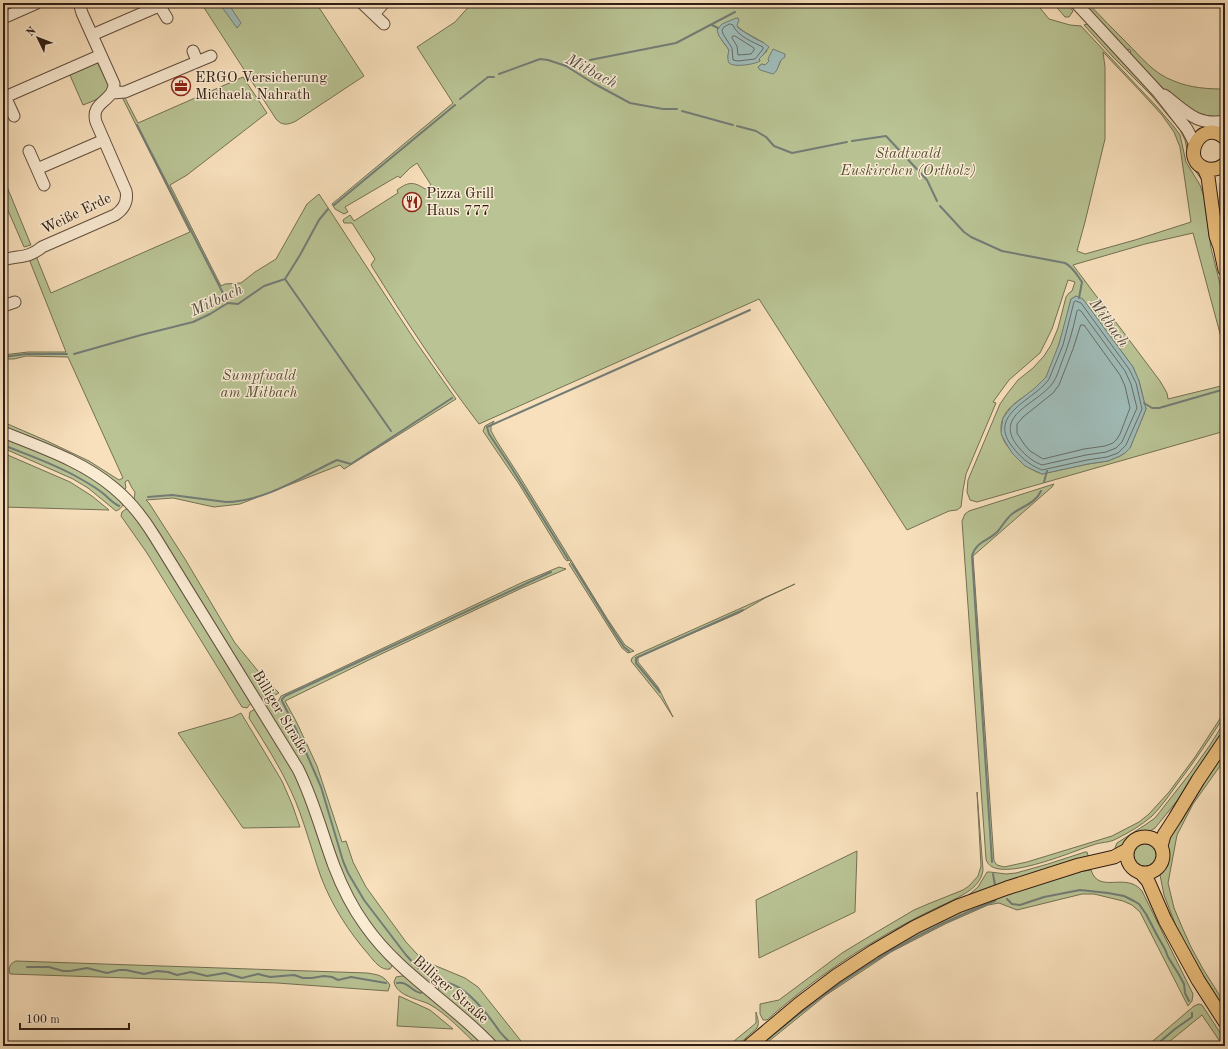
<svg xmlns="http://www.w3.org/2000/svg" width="1228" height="1049" viewBox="0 0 1228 1049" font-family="'Old Standard TT',serif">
<rect width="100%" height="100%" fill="#f8e0bc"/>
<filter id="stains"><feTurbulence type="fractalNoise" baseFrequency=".005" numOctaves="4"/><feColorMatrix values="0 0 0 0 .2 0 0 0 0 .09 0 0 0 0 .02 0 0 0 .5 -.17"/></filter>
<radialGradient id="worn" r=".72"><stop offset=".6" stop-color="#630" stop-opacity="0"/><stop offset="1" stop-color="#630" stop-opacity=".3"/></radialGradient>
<!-- green -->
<path fill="#b9c394" stroke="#747054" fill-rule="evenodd" d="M201,3H316L364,76L296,121C288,125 282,126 276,119Z
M472,3H1036L1049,19L1070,25L1081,26L1109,56L1157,107L1174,127L1180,135L1186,162L1200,185L1204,197L1211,248L1225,304V352L1193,233L1145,244L1073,265L1160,381L1167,393L1168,399L1225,385V431L977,502L970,500L967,492L968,480L1000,404L1007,394L1018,380L1033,368L1044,356L1051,345L1058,328L1066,297L1069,293L1072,291L1075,282L1068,280L1052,329L1040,353L1009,380L993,402L996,403L966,474L963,490L961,507L957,510L949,511L907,530L759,299L479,424C440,373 405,320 371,265L375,259L352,223H344L343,220L350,215L354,221L398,193L397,190C408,182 413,181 425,189L431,185L417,163L410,168L400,178L398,176L345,207L348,212L344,214L335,209L332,204L453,103L417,47L455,22ZM737,26L743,31L764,43L767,51L759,59L760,61L738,65L729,62L728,57L729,50C724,43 718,37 718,28ZM1103,52L1140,91L1162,115L1174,132L1180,147L1191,222L1135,240L1085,254L1077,251L1085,222L1105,139V67ZM782,58L778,67H758L762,64L765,65L769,61ZM1076,296L1096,317L1133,367L1139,381L1146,409L1130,448L1125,453L1120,456L1108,461L1088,464L1042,474C1028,469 1017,460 1009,448C1003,441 1001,435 1001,426C1004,401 1034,396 1046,377C1049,372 1050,366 1053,361C1061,340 1066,320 1071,299Z
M1053,3H1066L1073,11L1069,17H1065Z
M1081,3H1088C1101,17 1114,30 1127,43C1141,57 1154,74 1174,81C1190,88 1208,89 1225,89V118H1204L1170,95L1129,54L1131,51L1129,49L1125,52Z
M1087,24L1131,68L1188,135L1197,167L1202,179H1201L1190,163L1185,140L1180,130L1152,96L1113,57L1084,25Z
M97,62L109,85C107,97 93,101 83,105L69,73Z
M243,77L267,113L187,175L170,185L221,286L225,284L241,283L255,272L276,259L307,204L319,194L414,339L456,399L344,469L340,465L240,504L214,507L173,498L146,500L149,503L185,559L235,643L263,677L279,693L263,701H262L134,500L135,492L132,488L128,480L125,482L126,488L124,490L3,428V422L47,441L89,461L119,480L123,478L68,357L26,356L14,359H3V355L28,352H66L29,259L36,256L51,293L190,232L122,97L124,96L138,123Z
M3,177L31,245L24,247L3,199Z
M1220,183H1225V251L1219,209Z
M494,421L491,426V431L496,440L518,474L608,620L625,645L634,651L628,653L622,648L569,564L571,562L570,560L567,561L565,559L519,484L483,431L485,426Z
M3,436L83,470L124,502C122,507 121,509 116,511L88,488L73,479L3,448Z
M3,453L70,482L92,496L109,510L3,507Z
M1054,484L1052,487L973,556L994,861L997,865L1004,867L1027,862L1112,836L1139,822L1149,814L1169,792L1195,757L1225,711V715C1210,738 1195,761 1178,783C1170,794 1162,806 1152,816C1142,825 1128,833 1116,839C1109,843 1100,842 1093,845C1075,850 993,887 986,859L962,521L965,514L969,511Z
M126,509H128L136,515L251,703L247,708L242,707L147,553L121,516L122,512Z
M559,567L566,569L522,588L377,656L285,701L297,723L317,766L342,842L346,841L353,862L366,887L406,942L417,954L429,963L465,978L478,987L525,1046H497L490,1037L438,991L440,982L438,981L434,987L433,988L388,948L358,908L266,707L269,704L276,700L278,702L281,696L305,685L521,583Z
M795,584L765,598L739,613L638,657V662L658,687L673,717L661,698L631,661L632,658L636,655Z
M255,709L298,776L329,862L392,964V966L390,969C381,971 374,961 369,955C349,932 332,906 321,877C311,849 304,819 291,791C279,765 264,742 249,718L250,712Z
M241,713L282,781L292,804L300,827L243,828L178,733L233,717Z
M1225,721V732L1181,796L1155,828L1147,833L1136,835L1129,839L1124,847L1115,851V848L1117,843L1145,825L1155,818L1191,772L1210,745Z
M1225,748V759L1193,804L1177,835L1168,883L1174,908L1182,927L1191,947L1203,969L1225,1004V1016L1176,926L1164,895L1160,875L1167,858L1166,841Z
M977,792L983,870C981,887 963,895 949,902C883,932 821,972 767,1020H763L760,1014V1004L779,1000L842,953L875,933L914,910L928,904L963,890L969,886L978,876L981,866Z
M1132 855a13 13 0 1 1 26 0a13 13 0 1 1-26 0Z
M857,851L855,912L759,958L756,900Z
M1085,852H1087L1089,859L965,898L978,887L987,872H990L1006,874L1016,873L1048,864Z
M1091,870C1099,895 1126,871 1142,891L1193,994L1192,1001L1188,1006L1140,912L1132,905L1123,901L1094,894H1082L1017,910L999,903L988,905L945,924L891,952L826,995L763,1046H756L769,1035L868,959L964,908L1072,873Z
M16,961L367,973C379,975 383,975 390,985L388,991L277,983L10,974C8,968 10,963 16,961Z
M402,976H405L487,1046H478C463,1032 447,1014 429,1004C418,999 397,996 394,982L396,977Z
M399,996L430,1010L453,1029L397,1026Z
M1199,1004L1202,1005L1225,1040V1046H1223L1202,1015L1164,1046H1147L1194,1006Z
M756,1012C757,1017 760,1022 757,1028L737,1046H728L756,1023Z"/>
<!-- water -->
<path fill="#9fbbb7" stroke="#737c76" d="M219,3H228L241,23L237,28Z
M736,18H738L739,20L737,25L738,28L754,38L764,43L769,47L763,55L759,59L760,61C756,64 734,68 729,63C727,59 728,54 729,50L719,36L717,30L722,24Z
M773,49L785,54V57C777,61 780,70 773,74L760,70L758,67L762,64L765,65L769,61L768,59Z
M1076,296L1083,299L1133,367L1139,381L1146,409L1130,448L1125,453L1120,456L1108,461L1088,464L1042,474L1025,466L1012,453L1003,438L1001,433L1002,424L1003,418L1012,406L1035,388L1046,377L1059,344L1071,299Z"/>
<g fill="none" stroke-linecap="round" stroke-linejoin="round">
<!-- shore -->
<path stroke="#686c66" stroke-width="1" d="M730,24L733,25C737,36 753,42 763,47V49L755,59L738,61L733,60L732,48L723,34L722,30L724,27Z
M733,36H735L754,48V50L751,54L738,55L737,46L732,38Z
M1076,301L1081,303L1129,369L1136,383L1142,409L1126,445L1118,453L1107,457L1087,460L1042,470C1029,465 1019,456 1011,445C988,413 1035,400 1049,379L1063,345L1074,302Z
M1079,310L1081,311L1125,371L1131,384L1137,408L1122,442L1116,448L1106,452L1086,455L1042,465C1031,461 1023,453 1016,444C994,413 1041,403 1054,381C1057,376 1059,370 1061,364C1068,347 1073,330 1077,311Z
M1081,325H1084L1120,375L1125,386L1130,408L1120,434L1117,439L1113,443L1105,446L1084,449L1043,459L1030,451L1024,444L1017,433V424L1023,417L1053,393L1059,385L1073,349Z"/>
<!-- stream -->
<path stroke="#737c76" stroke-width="2" d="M712,25L718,28
M590,60L676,43L735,12
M566,66L584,61
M499,74L540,59L548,60L566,66L593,83L630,103L663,109H677
M460,99L488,77H494
M682,111L733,125
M137,125L228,303
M737,126L756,131L766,137L774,146L792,153L847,142
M852,141L886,136L927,180L937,201
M334,205L455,105
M940,206L964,232L971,237L1002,251L1065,263C1073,267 1077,275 1082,282L1079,298
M285,279L391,431
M74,354L141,335L193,322L210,314L228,303L238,304L264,286L285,279L300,255L319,220L328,209
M3,357L26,354H67
M1144,403L1152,408H1159L1225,389
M3,445C28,455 55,464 79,478C88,483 97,488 105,495C109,499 113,503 119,506
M1044,482L1047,471
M148,497L172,495L226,502C264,502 303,476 337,460L351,464L452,398
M568,559L511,467L489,434L487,427L750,310
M572,564L616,635L624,647L629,651
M660,692L636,663V658L743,610
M992,862L972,556C976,541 989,541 998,531C1003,525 1006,519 1012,514C1022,506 1035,504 1041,491
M993,874L995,885
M1007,899L1012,904L1020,905L1044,897L1080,890L1108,893L1124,896L1134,901L1139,904L1146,914L1158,937L1165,949L1168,957L1178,973L1184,984L1185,993L1189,1001
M27,967H49L63,971H70L87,968L107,973L119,970H126L144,974L157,971L168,972L177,975L191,972L207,976L225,973L242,978L258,974L270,977L294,975L303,978H312L324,976L332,977L338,980L351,977L386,983
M436,980L417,967L406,955L364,900L348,873L343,861L321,787L295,727L282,701V699L285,696L551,572
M443,982C465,983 489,1016 500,1032C504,1037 509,1041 513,1046
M397,983C409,981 411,992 421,993
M760,1046C771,1036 784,1026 795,1017C856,968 922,929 995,901L996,899
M1155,1046L1175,1029L1192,1017V1013"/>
<!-- minor casing -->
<g stroke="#624e3e" stroke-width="13">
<path id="minor" d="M158,3L167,18
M362,3L384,24
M1076,3L1158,92L1187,129L1195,144
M374,14L384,3
M3,18L37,3
M92,35L159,6
M193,51L197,61
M3,92L14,116
M112,93L125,92L211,56
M1164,95L1167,97C1187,113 1198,126 1225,121
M5,97L101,55
M29,151L44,185
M37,169L104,140
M3,260C19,255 28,259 42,247L115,215C124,209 128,201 126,191L96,122C90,101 114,102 114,84L82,13L79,3
M3,306L15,302
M3,432C42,448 82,461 114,488C131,502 144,519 155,537L298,769C314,801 322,834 334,866C342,887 352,907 365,925C399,974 452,1003 492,1046"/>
</g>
<!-- major casing -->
<g stroke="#301e14" stroke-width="15">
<path id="major" d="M1225,138C1200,116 1178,163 1208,169C1214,170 1220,168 1225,164
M1204,168L1208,177L1216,236L1220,247L1225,270
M1127 855a18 18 0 1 1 36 0a18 18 0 1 1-36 0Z
M1161,846L1164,835L1175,818L1198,780L1225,740
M1141,873L1148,881L1165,920L1198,980L1225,1022
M749,1046L799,1004L836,976L874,951L915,927L958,906L1007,888L1079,865L1114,857L1127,850"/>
</g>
<!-- minor -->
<use href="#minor" stroke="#faebd3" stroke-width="11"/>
<!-- major -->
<use href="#major" stroke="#ecc07e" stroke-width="13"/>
</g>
<!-- icons -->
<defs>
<g id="office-ring" transform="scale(1)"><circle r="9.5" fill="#faebd3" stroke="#8f2418" stroke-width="1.5"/><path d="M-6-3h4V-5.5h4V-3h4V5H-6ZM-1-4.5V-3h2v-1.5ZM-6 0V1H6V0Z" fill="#8f2418"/></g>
<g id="restaurant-ring" transform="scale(1)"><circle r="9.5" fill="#faebd3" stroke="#8f2418" stroke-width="1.5"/><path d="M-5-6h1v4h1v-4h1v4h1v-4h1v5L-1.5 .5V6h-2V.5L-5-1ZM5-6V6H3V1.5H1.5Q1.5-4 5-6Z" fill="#8f2418"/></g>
</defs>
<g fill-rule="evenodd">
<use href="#office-ring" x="181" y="86"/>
<use href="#restaurant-ring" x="412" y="202"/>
</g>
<g text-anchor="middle" stroke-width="3" stroke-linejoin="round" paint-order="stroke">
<!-- poi labels -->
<g font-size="15" fill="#301e14" stroke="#faebd3" text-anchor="start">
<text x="195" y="82">ERGO Versicherung<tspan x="195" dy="17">Michaela Nahrath</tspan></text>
<text x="426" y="198">Pizza Grill<tspan x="426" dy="17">Haus 777</tspan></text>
</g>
<!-- park labels -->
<g font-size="15" font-style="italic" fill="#59503a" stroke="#faebd3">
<text x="908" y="158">Stadtwald<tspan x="908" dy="17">Euskirchen (Ortholz)</tspan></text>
<text x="259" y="380">Sumpfwald<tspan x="259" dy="17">am Mitbach</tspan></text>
</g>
<!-- street labels -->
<g font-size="15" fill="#301e14" stroke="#faebd3">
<text transform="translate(76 213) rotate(-26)" y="5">Weiße Erde</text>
<text transform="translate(281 712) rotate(59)" y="5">Billiger Straße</text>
<text transform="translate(451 989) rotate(41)" y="5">Billiger Straße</text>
</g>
<!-- water labels -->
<g font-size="16" font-style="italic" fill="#514d45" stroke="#faebd3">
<text transform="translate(592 70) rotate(28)" y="6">Mitbach</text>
<text transform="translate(216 299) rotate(-25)" y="6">Mitbach</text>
<text transform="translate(1110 322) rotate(54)" y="6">Mitbach</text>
</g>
</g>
<!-- margin -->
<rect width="1228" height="1049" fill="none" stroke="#f8e0bc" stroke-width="16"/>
<rect x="4" y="4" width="1220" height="1041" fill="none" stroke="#301e14" stroke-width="2"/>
<rect x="8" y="8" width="1212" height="1033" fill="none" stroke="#301e14"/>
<!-- north arrow -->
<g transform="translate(38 38) rotate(313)" stroke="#faebd3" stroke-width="3" paint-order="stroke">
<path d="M0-3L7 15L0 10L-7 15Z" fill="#301e14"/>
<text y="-6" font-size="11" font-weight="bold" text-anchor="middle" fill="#301e14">N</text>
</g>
<!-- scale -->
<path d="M20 1023v6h109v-6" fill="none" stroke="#301e14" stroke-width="2"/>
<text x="26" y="1023" font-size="12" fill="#301e14" stroke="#faebd3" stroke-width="3" paint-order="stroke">100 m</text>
<rect width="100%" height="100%" filter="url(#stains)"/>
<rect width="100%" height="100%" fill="url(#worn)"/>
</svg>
